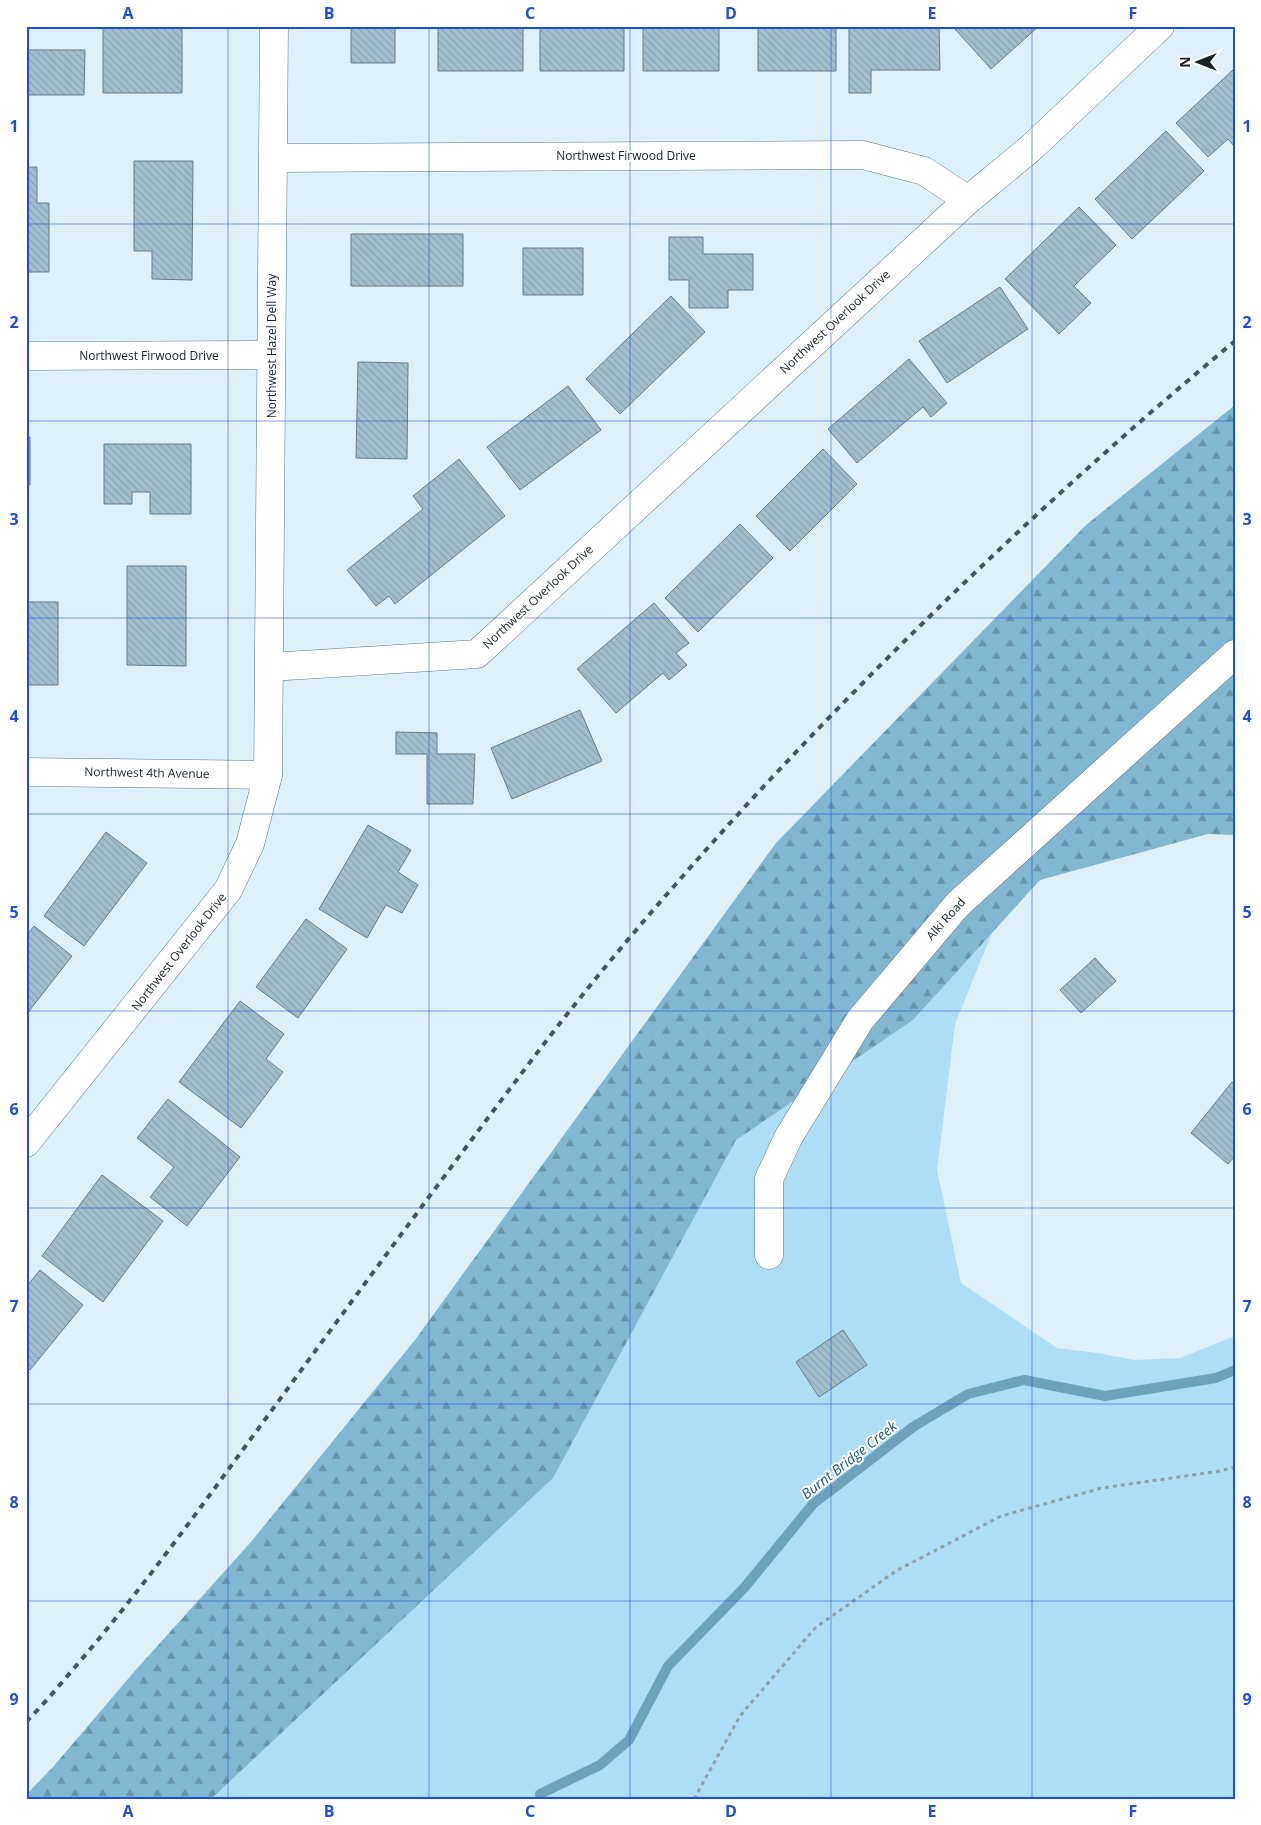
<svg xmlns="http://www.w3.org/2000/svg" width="1261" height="1825" viewBox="0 0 1261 1825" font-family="'Open Sans',sans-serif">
<defs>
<pattern id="forest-firs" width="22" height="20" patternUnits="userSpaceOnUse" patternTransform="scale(1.25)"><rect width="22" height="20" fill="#81b7d1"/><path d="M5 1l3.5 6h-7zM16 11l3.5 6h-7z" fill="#6894aa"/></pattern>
<pattern id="building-back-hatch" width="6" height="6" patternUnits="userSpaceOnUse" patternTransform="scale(1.25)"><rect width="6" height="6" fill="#a1bfcf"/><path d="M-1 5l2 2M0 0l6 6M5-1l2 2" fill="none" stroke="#8aa4b2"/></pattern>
</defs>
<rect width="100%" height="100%" fill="#def1fb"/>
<!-- grass -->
<path fill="#aedef6" d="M776,843L992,933L955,1024L937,1170L961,1283L1057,1348L1097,1353L1135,1360L1180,1358L1235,1336V1799H26V1795L53,1767L134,1672L251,1542L415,1340Z"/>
<!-- forest -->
<path fill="url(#forest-firs)" d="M1235,405V835L1208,834L1040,880L913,1020L736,1140L553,1478L211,1799H26V1795L53,1767L134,1672L251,1542L415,1340L776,843L1086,525Z"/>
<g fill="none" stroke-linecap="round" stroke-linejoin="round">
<!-- stream -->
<path stroke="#6da2bc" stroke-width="10" d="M541,1799L540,1794L600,1765L629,1740L668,1666L744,1588L813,1504L913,1427L968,1394L1024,1380L1105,1396L1216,1378L1235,1370"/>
</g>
<!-- building -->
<path fill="url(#building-back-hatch)" stroke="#617e8c" d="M351,26H395V63H351Z
M438,26H523V71H438Z
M540,26H624V71H540Z
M643,26H719V71H643Z
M783,26H836V71H758V27Z
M849,26H939L940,70H871V93H849Z
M958,26H1039L991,69L955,29Z
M103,28H182V93H103Z
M26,30H28V50H85L84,95H26Z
M1235,68V147L1228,139L1208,157L1176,123Z
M1166,131L1204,171L1132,239L1095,199Z
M134,161H193L192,280L152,279V251H134Z
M26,167H37V203H49V272H26Z
M1079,207L1116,245L1074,286L1091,303L1059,334L1005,279Z
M351,234H463V286H351Z
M669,237H703V254H753V290H728V308H689V280H669Z
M523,248H583V295H523Z
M1000,287L1028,329L947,383L919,341Z
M671,296L705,332L620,414L586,379Z
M909,359L947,403L931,417L923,407L857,463L828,429Z
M358,362L408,363L407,459L356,458Z
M568,386L601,430L520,490L487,447Z
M26,437H30V485H26Z
M104,444H191V514H150V492H132V504H104Z
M823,449L857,484L790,551L756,516Z
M459,459L505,516L395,604L389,596L376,606L347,570L423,509L413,496Z
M740,524L773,558L698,632L665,598Z
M127,566H186V666L127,665Z
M26,602H58V685H26Z
M654,603L689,643L676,653L687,665L669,680L663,673L616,713L577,669Z
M580,710L602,761L512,799L491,748Z
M396,732L437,733V754H475L473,804H427V754H396Z
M368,825L411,850L398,872L418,885L402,913L386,905L367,938L319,909Z
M106,832L147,863L84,946L44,916Z
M306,919L347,949L298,1018L256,987Z
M34,926L72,956L26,1015V936Z
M1095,958L1116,981L1081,1013L1060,990Z
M240,1001L284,1034L266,1059L283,1072L241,1128L179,1082Z
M1232,1082L1235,1084V1156L1228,1164L1191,1133Z
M168,1099L240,1157L187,1226L150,1197L174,1167L137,1138Z
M102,1175L163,1221L103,1302L42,1256Z
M40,1270L83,1305L30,1370L26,1366V1287Z
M843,1330L867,1365L819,1397L796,1362Z"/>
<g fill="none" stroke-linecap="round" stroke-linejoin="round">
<!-- minor casing -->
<g stroke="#5b7785" stroke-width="29">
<path id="minor" d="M274,158L863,155L924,171L968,200
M26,356L271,355
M270,667L477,654L968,200L1031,148L1160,26
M26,772L268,775
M769,1255V1179L788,1138L860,1020L958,904L1235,654"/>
</g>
<!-- tertiary casing -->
<g stroke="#5b7785" stroke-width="29">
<path id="tertiary" d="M26,1143L228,890L250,844L268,775L274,26"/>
</g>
<!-- path -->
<path stroke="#90a0a9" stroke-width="3" stroke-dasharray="4 4" stroke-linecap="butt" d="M694,1799L740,1716L815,1628L896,1571L1001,1516L1102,1488L1220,1471L1235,1467
M1234,1799L1235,1798"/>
<!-- minor -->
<use href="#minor" stroke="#fff" stroke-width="28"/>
<!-- tertiary -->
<use href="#tertiary" stroke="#fff" stroke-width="28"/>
<!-- rail -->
<path stroke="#46545b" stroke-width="4" stroke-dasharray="6 6" stroke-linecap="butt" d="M26,1722C48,1700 67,1676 87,1653C141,1589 190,1522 239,1455C338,1320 436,1186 537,1053C604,965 677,881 752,799C903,636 1064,483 1235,341"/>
</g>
<!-- grid -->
<path fill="none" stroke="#1d4ed8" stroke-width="1" stroke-opacity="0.55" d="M228,26V1799M429,26V1799M630,26V1799M831,26V1799M1032,26V1799M26,224H1235M26,421H1235M26,618H1235M26,814H1235M26,1011H1235M26,1208H1235M26,1404H1235M26,1601H1235"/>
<g text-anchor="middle" stroke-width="4" stroke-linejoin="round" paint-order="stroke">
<!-- street labels -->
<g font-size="12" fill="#152127" stroke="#fff">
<text x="626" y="160">Northwest Firwood Drive</text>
<text transform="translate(835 322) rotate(-43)" y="4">Northwest Overlook Drive</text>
<text transform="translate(272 346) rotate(-90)" y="4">Northwest Hazel Dell Way</text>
<text x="149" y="360">Northwest Firwood Drive</text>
<text transform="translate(538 597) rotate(-43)" y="4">Northwest Overlook Drive</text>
<text transform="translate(147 773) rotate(1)" y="4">Northwest 4th Avenue</text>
<text transform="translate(946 919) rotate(-48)" y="4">Alki Road</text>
<text transform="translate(179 952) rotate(-52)" y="4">Northwest Overlook Drive</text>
</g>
<!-- water labels -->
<g font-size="14" font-style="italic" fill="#135873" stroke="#fff">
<text transform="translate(849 1460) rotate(-38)" y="5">Burnt Bridge Creek</text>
</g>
</g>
<!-- border -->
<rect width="1261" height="1825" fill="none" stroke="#ffffff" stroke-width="55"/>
<!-- north arrow -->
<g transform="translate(1198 62) rotate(270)" stroke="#ffffff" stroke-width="4" paint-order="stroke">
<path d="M0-4L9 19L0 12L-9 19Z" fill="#152127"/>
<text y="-8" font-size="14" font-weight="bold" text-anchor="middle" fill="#152127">N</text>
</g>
<rect x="28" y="28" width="1206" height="1770" fill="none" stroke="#1d4ed8" stroke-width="2"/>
<g font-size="16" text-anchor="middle" font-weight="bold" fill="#1d4ed8">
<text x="128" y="19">A</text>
<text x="329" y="19">B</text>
<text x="530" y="19">C</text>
<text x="731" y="19">D</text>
<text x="932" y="19">E</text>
<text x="1133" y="19">F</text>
<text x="14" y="132">1</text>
<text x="1247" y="132">1</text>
<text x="14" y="328">2</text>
<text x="1247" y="328">2</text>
<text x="14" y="525">3</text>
<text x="1247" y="525">3</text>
<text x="14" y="722">4</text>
<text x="1247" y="722">4</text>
<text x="14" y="918">5</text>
<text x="1247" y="918">5</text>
<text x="14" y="1115">6</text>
<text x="1247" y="1115">6</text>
<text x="14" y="1312">7</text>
<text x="1247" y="1312">7</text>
<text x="14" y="1508">8</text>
<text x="1247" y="1508">8</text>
<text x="14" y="1705">9</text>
<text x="1247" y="1705">9</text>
<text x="128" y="1817">A</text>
<text x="329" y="1817">B</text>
<text x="530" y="1817">C</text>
<text x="731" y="1817">D</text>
<text x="932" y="1817">E</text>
<text x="1133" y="1817">F</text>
</g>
</svg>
